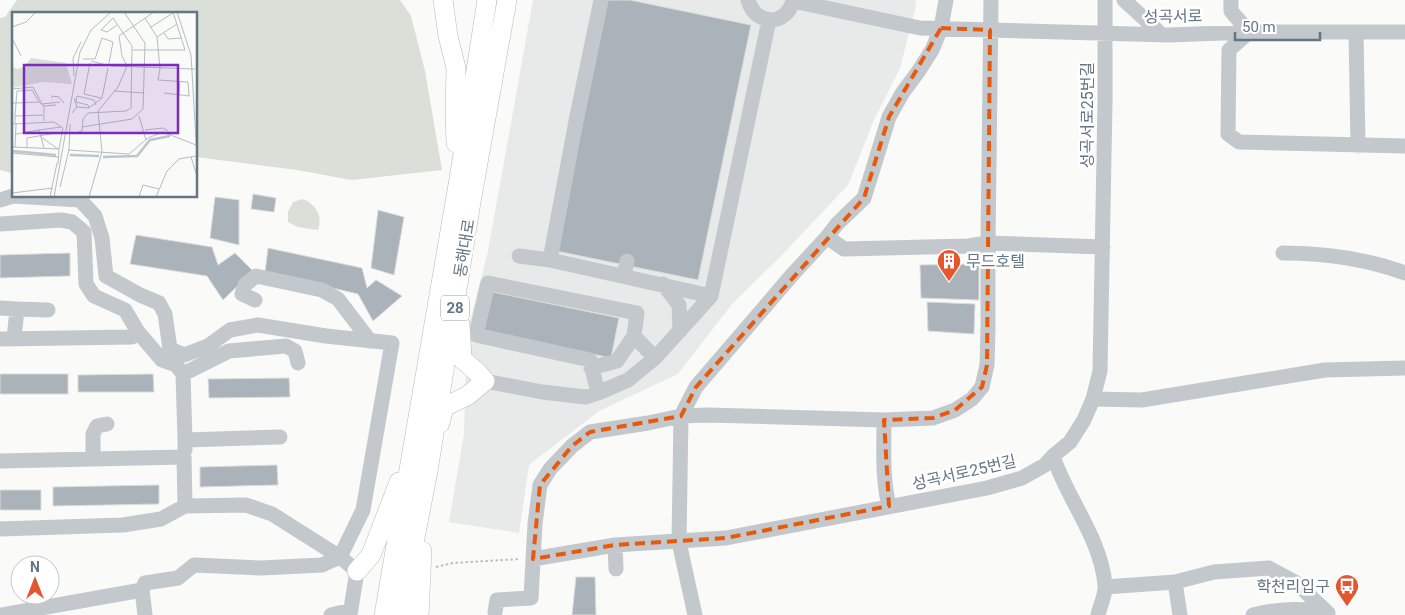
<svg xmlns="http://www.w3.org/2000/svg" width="1405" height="615" viewBox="0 0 1405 615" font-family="Roboto,'Noto Sans KR',sans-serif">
<rect width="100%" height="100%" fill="#fafaf8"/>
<!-- built -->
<path fill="#e8e9e9" d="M533,0H915L916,6L900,68L874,120L848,185L781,256L733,303L678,374L599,411L529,465L519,533L449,522L464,434L467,333L488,251Z"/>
<!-- green -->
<path fill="#dadfd7" d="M17,0H400L411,16L425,71L442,170L352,180L297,170L196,157V14H14V174L0,170V18L5,17Z
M303,199C316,205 323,215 318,230L298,227L288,222V212L293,202Z"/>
<!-- building -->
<path fill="#aab3b9" stroke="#dcdcda" d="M608,0H630L751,25L698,280L556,251Z
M253,194L276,198L274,212L251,209Z
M215,197L239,200V245L210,238Z
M378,210L404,217L394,275L371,268Z
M136,235L212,247L218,265L235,253L253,271L223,300L207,276L130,264Z
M268,248L362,268L367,288L376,280L402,296L373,321L358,294L265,272Z
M70,253V276L0,278V255Z
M979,264V300L921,298L920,265Z
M488,291L619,318L611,358L480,330Z
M927,302L975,304L974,334L928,331Z
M0,374H68V394H0Z
M153,374L154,392H78V375Z
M289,378L290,397L209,398L208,379Z
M277,465L278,485L200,487V467Z
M159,485V504L53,506V487Z
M0,490H41V510H0Z
M576,577H595L596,615H572Z"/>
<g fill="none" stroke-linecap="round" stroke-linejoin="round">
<!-- major casing -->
<g stroke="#b5babe" stroke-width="20">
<path id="major" d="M443,0L448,36L456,68L455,113L456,143
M440,423L444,407L467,396L485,381L478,373L462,359L460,324
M357,571L371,555L399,482
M384,615L459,179L487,0
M400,615L428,471L471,202L507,0
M419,615L422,551"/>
</g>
<!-- path -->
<path stroke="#bbbfc2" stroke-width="2" stroke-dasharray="2.5 2.5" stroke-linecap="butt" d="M436,567L453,563L520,559"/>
<!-- minor -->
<path stroke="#c3c8cc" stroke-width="15" d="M601,0L577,116L550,260L711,296
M748,0C755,26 787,27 793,0
M1124,0L1162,35
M1231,0V11L1249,32L1229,50L1228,134L1239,142L1405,146
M793,1L920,28L1169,35L1249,32H1405
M1356,32L1358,146
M0,200L13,196L80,200L95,216L102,238L106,276L140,295L159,303L165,314L170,349L184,355L208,346L230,330L258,325L326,336L392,343L363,510L340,557L322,565L261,568L194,565L178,578L145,583L142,590
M0,224L61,220L72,222L84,232L86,284L94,296L125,310L138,332L162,360L176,365L183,374
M827,237L844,249L968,246L988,243L1103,247
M1283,253C1323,253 1367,259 1405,273
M519,256L550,260
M624,276L627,261
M663,284L679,305L680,331
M255,300L242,294L245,285L256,276L322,290L338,299L370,341
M0,308L17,309
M0,339L132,337L138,332
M14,339L17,309L48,310
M591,368L617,361L634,336
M485,381L542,392L586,397L598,393L628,380L655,358L711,296L769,20
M598,393L590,360L476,335L488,283L637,313L634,336L655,358
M1093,399L1142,400L1325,370L1405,368
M884,420C884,449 882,478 889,506
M185,440L183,374L229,351L286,346L295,351L298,363
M185,450V440L280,437
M1053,456C1067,499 1101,538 1105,585C1106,594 1100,606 1098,615
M93,459V434L97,426L107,424
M0,461L184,457L185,506
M0,529L123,525L161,519L185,506L246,505L272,514L340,557L357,571L350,615
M615,545L616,569
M533,559L615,545L726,538L987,488L1022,478L1045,465L1053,456L1070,442L1084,420L1093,399L1100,371L1105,102V0
M1175,582L1180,615
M1105,587L1175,582L1214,572L1269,568L1295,582L1328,613
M495,612L497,600L531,598L535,524L540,485L550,469L572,446L590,432L648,423L681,416L707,415L884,420L933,418L955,410L972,399L982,387L987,365L988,328V243L991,0
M2,615L142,590L145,615
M331,615L351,610
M695,615L679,542L681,416L696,387L792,275L827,237L837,224L864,198L889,117L903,92L918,72L932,50L941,28L946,0
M1253,615C1277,609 1302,607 1327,613"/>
<!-- major -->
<use href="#major" stroke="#fff" stroke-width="19"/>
</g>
<!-- marked area -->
<path fill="none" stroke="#e8590c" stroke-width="4" stroke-dasharray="10 6" stroke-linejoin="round" d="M941,28L990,30L987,365L982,387L955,410L933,418L884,420L889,506L726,538L615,545L533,559L540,485L572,446L590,432L681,416L696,387L864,198L889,117Z"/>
<!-- icons -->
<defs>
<g id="building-pin" transform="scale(1.25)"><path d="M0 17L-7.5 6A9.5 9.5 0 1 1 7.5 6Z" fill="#e4572e" stroke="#fff"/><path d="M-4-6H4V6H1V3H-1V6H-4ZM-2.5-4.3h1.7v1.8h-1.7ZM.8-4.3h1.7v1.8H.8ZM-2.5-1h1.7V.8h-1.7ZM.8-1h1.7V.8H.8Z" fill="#fff"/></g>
<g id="bus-pin" transform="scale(1.25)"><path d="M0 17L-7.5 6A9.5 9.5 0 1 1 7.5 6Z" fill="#e4572e" stroke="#fff"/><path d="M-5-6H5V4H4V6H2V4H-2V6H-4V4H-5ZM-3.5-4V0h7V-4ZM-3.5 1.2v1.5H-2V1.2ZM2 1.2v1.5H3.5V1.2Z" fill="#fff"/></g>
</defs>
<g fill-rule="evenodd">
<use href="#building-pin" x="949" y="261"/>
<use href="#bus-pin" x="1347" y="586"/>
</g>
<g text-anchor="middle" stroke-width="5" stroke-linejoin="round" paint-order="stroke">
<!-- shield labels -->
<rect fill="#fff" stroke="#939fa8" stroke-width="1" x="441" y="295.5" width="28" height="25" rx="4"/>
<g font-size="15" font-weight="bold" fill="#657683">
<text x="455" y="313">28</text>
</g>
<!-- street labels -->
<g font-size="16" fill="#657683" stroke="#fff">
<text transform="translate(1173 16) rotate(-1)" y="6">성곡서로</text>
<text transform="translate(1087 115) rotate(-90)" y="6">성곡서로25번길</text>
<text transform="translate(464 248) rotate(-81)" y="6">동해대로</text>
<text transform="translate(964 472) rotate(-13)" y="6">성곡서로25번길</text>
</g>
<!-- poi labels -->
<g font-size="16" fill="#657683" stroke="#fff" text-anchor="start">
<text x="966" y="267">무드호텔</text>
<text x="1330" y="592" text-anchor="end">학천리입구</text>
</g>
</g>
<!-- overview -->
<g transform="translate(12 12)">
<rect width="185" height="185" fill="#fafaf8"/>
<path d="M19,46L54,51L60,72L31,70L0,76V54L5,57L12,55Z" fill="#dadfd7"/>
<path fill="none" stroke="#bbc7cb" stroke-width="2.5" d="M0,139L44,143M58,143L87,144M91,145L125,144L138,128L158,124"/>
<path fill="none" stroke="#b5bdc2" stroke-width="1" d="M165,0L179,43L185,145M133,6L145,25L148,57L146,68L176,70L177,84M0,15L14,10L24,0M139,15L161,1M152,21L156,27L170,26M145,25L165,12M0,26L9,44M121,38H173L161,0M71,47H83L90,26L101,30L97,51M79,49L94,53M78,51L72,82L89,86M99,54L183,57M62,64L61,46L69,30M0,77L21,75L30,92L48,90M102,79L132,81M152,81L178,84M167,84L168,69M40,86V84L47,85L52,91M27,90L20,78L5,79L4,91L27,90L32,94M1,91H4L3,104M65,95L77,96L90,86L96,56M77,96L76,93L64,90L65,84L82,88L84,93M60,101L65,95L62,86M32,102V94L44,93M127,104L134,128M0,112L42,110L51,116L47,137M3,112V104L32,103V109M70,115L120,107L131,97L133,31L112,0M27,118L49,115M133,118L151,116L156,119M66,120L70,119L71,107L76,101L114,99L119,96L120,34L101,6L89,18L95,20L105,13M4,122L27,118L32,136M29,125L46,137M0,135L47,137M3,135L4,112M15,136V126L50,120M56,138L117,142L136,126L151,120L184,133M0,141L46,145M179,145L185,164M46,152L47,137M48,175L57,138L58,112M0,181L41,176M38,185L45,151M42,185L68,40L79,18L99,0M77,185L90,140L86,99L106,75L115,54L110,44L107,24L142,0M127,185L131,173L147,177M144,185L155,159L167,147L184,144"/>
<path fill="#7b2cbf" fill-opacity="0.15" stroke="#7b2cbf" stroke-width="2.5" d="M12,53H166V121H12Z"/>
<rect width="185" height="185" fill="none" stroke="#657683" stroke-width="2.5"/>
</g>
<!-- north arrow -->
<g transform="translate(35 580)"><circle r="24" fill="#ffffff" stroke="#c1c8cd"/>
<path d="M0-4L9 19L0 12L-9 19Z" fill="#e4572e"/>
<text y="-8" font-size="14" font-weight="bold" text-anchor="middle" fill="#657683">N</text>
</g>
<!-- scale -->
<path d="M1235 32v8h85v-8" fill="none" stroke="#657683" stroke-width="2.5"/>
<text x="1242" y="32" font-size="15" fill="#657683" stroke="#ffffff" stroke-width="4" paint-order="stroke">50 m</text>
</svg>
